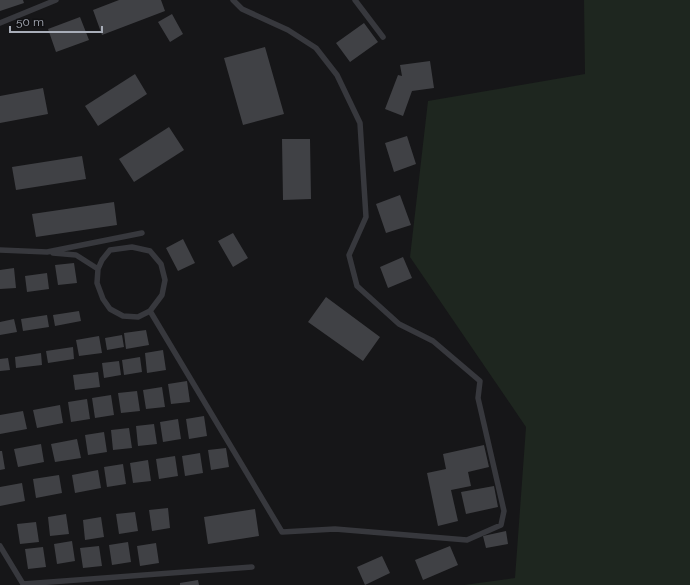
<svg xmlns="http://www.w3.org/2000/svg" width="690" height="585" viewBox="0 0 690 585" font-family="Raleway,sans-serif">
<rect width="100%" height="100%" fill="#161618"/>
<!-- green -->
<path fill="#1e261f" d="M584,0H690V585H464L515,578L526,427L410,257L428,101L585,74Z"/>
<!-- building -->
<path fill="#404145" d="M0,0H23L24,3L0,11Z
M119,0H161L165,11L102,35L93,10Z
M172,14L183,34L170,42L158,22Z
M80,17L89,40L56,52L48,29Z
M364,23L378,42L350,62L336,43Z
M265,47L284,114L243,125L224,58Z
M430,61L434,88L412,91L403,116L385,109L398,75L402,76L400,65Z
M135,74L147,94L98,126L85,106Z
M43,88L48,114L0,123V96Z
M169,127L184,150L134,182L119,159Z
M407,136L416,164L394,172L385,143Z
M282,139H310L311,199L283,200Z
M82,156L86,179L16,190L12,167Z
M400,195L411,225L386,233L376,204Z
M114,202L117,225L36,237L32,214Z
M233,233L248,258L233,267L218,241Z
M183,239L195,263L178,271L166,248Z
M403,257L412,278L388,288L380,267Z
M74,263L77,283L58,285L55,265Z
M14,268L16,288L0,289V270Z
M47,273L49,289L27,292L25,276Z
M326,297L380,337L363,361L308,322Z
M79,311L81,321L55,326L53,315Z
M47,315L49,327L23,331L21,319Z
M14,319L17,332L0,335V322Z
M146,330L149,345L126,349L124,333Z
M122,335L124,347L107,350L105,338Z
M99,336L102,353L79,356L76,340Z
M73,347L74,359L48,363L46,351Z
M163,350L166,370L147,373L145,353Z
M41,353L42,365L16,368L15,357Z
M140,357L142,372L124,375L122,360Z
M8,358L10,370L0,371V359Z
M119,361L121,375L104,378L102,363Z
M98,372L100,387L75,390L73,375Z
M187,381L190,402L171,404L168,384Z
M162,387L165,407L146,409L143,390Z
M137,391L140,411L121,413L118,393Z
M111,395L114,415L95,418L92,398Z
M87,399L90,419L71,422L68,402Z
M60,405L63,423L37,428L33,410Z
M23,411L27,429L0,434V415Z
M204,416L207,436L189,439L186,419Z
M178,419L181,439L163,442L160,422Z
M154,424L157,444L138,446L136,426Z
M129,428L132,448L113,450L111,430Z
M104,432L107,452L88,455L85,435Z
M77,439L81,458L55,462L51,444Z
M41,444L44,462L18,467L14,449Z
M484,445L489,467L468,472L471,486L451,490L458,521L438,526L427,473L446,469L443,454Z
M226,448L229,467L211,470L208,450Z
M0,451H2L5,469L0,470Z
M200,453L203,473L185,476L182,456Z
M175,456L178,476L159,479L156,459Z
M148,460L151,481L133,483L130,463Z
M123,464L126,484L107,487L104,467Z
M98,470L101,488L75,493L72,475Z
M59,475L62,493L36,498L33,479Z
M22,483L25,501L0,506V487Z
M494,486L498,507L466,514L461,492Z
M168,508L170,528L152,531L149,510Z
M255,509L259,536L208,544L204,517Z
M135,512L138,531L119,534L116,514Z
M66,514L69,534L50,536L48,517Z
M101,517L104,537L85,540L83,520Z
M36,522L39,542L20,544L17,524Z
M506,531L508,544L486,548L483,536Z
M72,541L75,561L57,564L54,544Z
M128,542L131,562L112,565L109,545Z
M156,543L159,563L140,566L137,546Z
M99,546L102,566L83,568L80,548Z
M450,546L458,565L423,580L415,560Z
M43,547L46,567L28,569L25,549Z
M382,556L390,573L365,585L357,567Z
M198,580L199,585H180V583Z"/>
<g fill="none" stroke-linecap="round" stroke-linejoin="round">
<!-- lane -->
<path stroke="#37383d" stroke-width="5.5" d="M355,0L383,37
M0,23L56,0
M132,247L150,251L161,264L165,280L162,295L150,311L138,317L123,316L110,309L103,299L97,283L98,269L102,260L110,250Z
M0,250L47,252L142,233
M53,253L76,255L98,269
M150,311L282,532L335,529L467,540L501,525L504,511L478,398L480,381L433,341L399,324L357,286L349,255L366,217L360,123L337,75L316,48L288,30L242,9L233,0
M0,546L23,584L252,567"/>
</g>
<!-- scale -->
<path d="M10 26v6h92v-6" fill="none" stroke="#a8adb8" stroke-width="2"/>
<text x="16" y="26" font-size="12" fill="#a8adb8" stroke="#111113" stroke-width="3" paint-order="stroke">50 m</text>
</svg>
